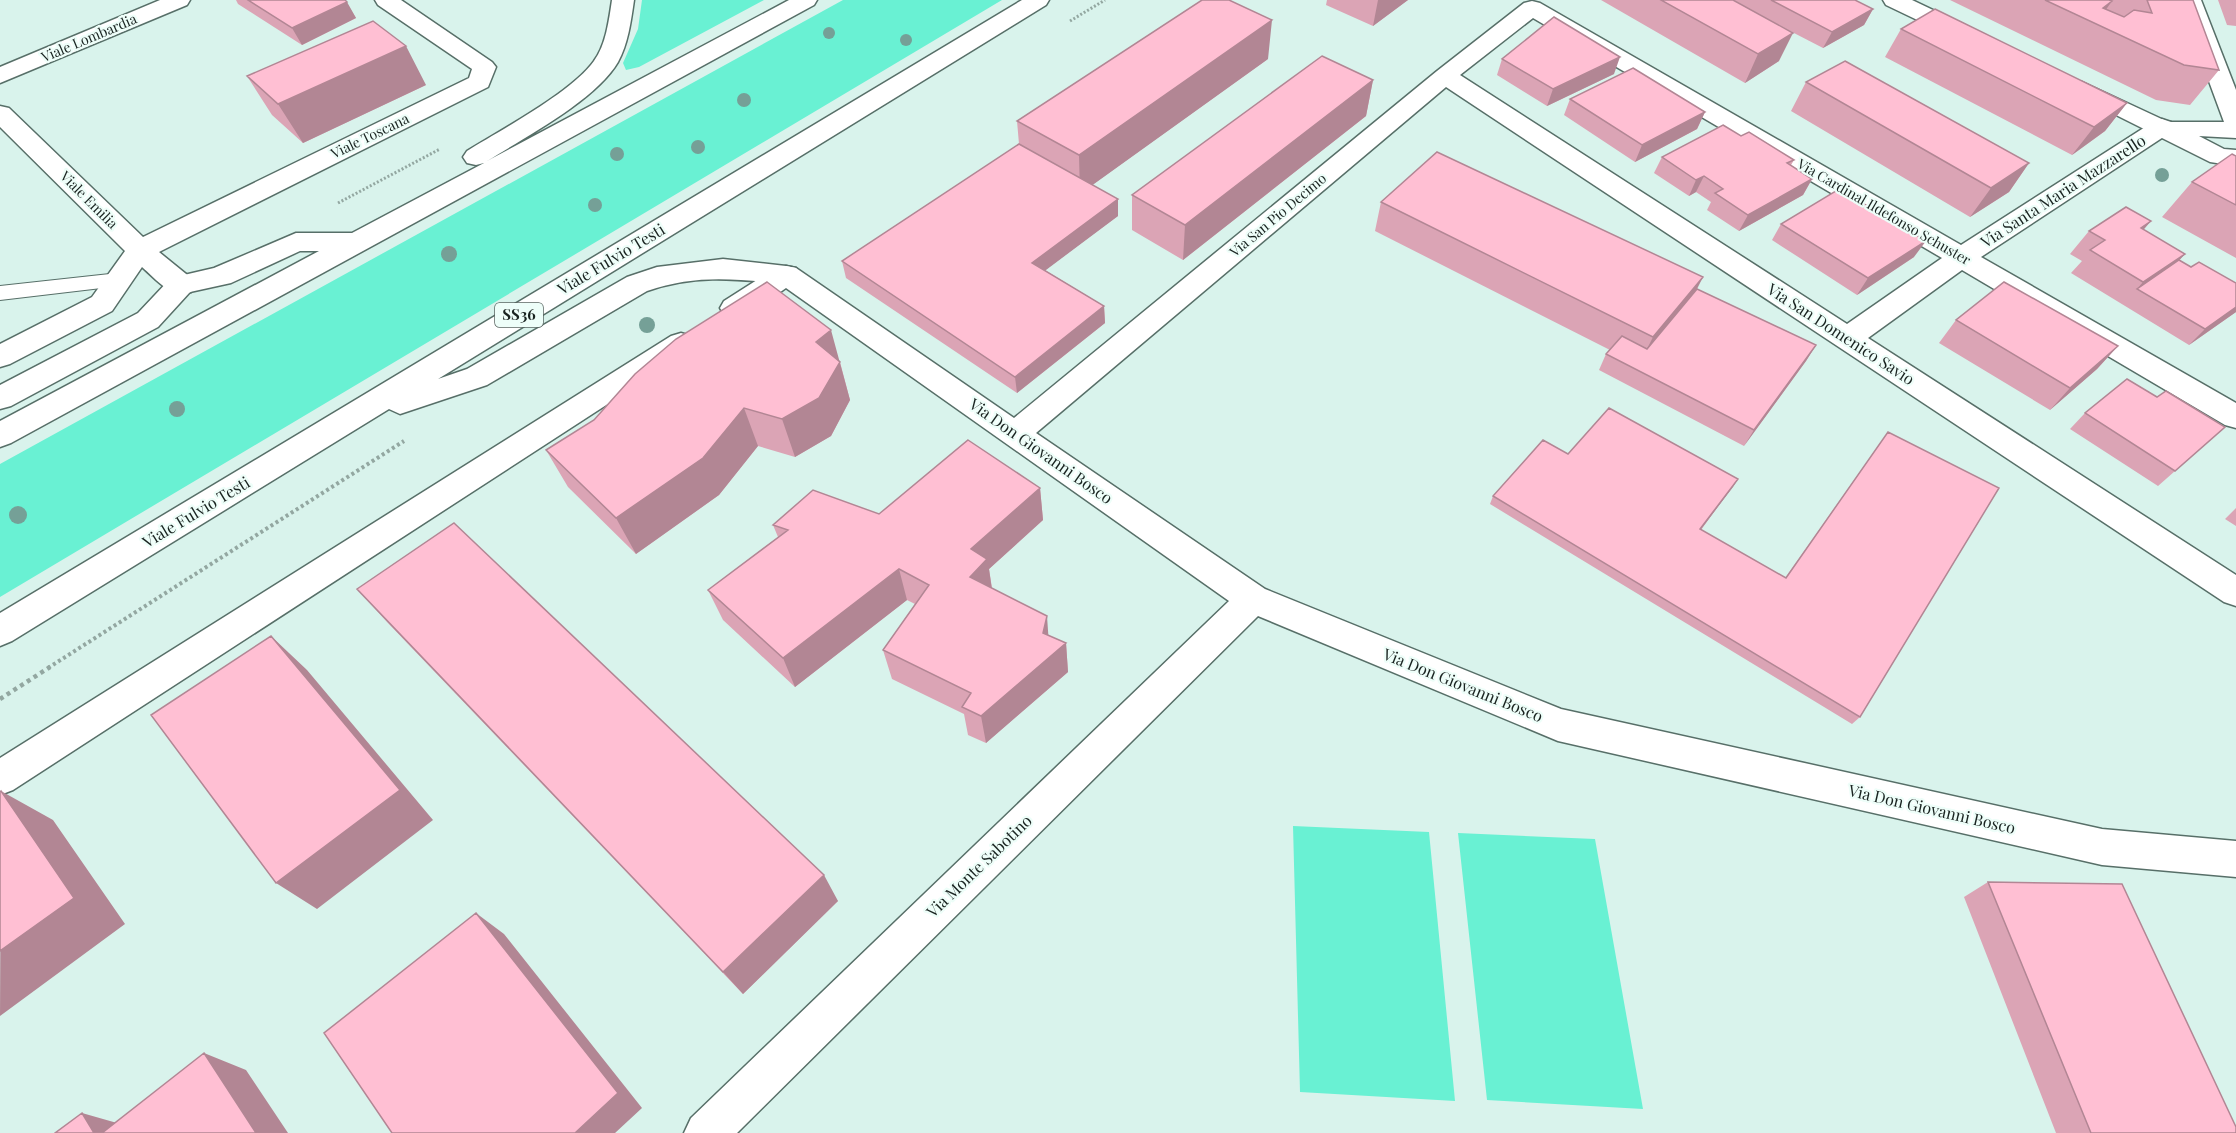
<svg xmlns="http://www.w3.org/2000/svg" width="2236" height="1133" viewBox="0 0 2236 1133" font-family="'Playfair Display',serif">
<rect width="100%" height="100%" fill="#d9f3ec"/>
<!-- green -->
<path fill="#69f1d3" d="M642,0H764L639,67L626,70L623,63L638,29Z
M843,0H1002L0,597V464Z
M1293,826L1429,832L1455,1101L1300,1092Z
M1458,833L1595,839L1643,1109L1487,1100Z"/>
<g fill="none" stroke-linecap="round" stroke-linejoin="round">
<!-- lane casing -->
<g stroke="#576f68" stroke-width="2">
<path id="lane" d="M119,273L127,275L130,280L127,285L0,300V286Z"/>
</g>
<!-- street casing -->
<g stroke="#576f68" stroke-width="3">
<path id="street" d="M160,0H190L187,5L0,83V67Z
M375,0H401L492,62L496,67L488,87L159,252L191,278L195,285L191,292C170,298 157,280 142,267L112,311L10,364L0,367V344L92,297L125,251L0,127V106L9,108L143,237L469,78L472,69L378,5Z
M2179,0H2201L2236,90V129L2227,127L2224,122Z
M1532,1L1540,3L1961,245L2153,122L2162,119L2171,122L2174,127L2171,132L1981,257L2236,403V428L2225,425L1962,270L1868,338L2236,575V606L2224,602L1446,87L1036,433L1265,589L1561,709L2102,829L2236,841V877L2102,865L1558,741L1258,616L737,1133H684L691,1118L1229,601L786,288C768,300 746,321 724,315L720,308L724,301L776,268L786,266L796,268L1014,418L1437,71L1524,3ZM1533,18L1942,258L1847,324L1460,75Z
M681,333L691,336L695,343L691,350L13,790L0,795V758L671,336Z"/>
</g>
<!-- secondary casing -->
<g stroke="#576f68" stroke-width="3">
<path id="secondary" d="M1883,0H1912L1973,29L1976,34L1973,39L1965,41L1957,39L1886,5Z
M2082,82L2168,122H2236V138L2199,136L2224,149L2236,150V166L2210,162L2074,94L2070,89L2074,84Z"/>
</g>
<!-- highway casing -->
<g stroke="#576f68" stroke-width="3">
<path id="highway" d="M612,0H634C631,21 628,44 618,62C596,100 524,138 487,161L789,0H817L814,5L11,443L0,447V421L319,251H300L231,283L190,292L158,327L11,406L0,409V385L138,313L171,278L214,268L296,233H352L484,163L476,165L467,163L463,157L467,151C501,130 572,92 594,61C606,45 609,20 612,0Z
M1022,0H1049L1046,5L438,379L467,369L627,277L657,267L723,259L786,266L796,268L800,275L796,282L786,284C735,279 696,274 647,291L487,385L400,414L389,409L12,641L0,646V613Z"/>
</g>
<!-- path-far2 -->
<path stroke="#93a7a1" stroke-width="3" stroke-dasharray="2 2" stroke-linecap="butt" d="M1070,21L1105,0
M338,203L440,149"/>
<!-- path-far1 -->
<path stroke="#93a7a1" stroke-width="4" stroke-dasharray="3 3" stroke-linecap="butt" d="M48,668L404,441"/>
<!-- path -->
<path stroke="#93a7a1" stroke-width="4.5" stroke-dasharray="4 4" stroke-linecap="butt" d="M0,699L50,667"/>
<!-- lane -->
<use href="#lane" fill="#fff" fill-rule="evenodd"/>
<!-- street -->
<use href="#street" fill="#fff" fill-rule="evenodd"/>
<!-- secondary -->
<use href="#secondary" fill="#fff" fill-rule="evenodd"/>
<!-- highway -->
<use href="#highway" fill="#fff" fill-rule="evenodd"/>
</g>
<!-- trees -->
<g fill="#75a097">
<circle cx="829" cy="33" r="6"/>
<circle cx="906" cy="40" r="6"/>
<circle cx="744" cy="100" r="7"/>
<circle cx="698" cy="147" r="7"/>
<circle cx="617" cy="154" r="7"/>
<circle cx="2162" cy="175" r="7"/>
<circle cx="595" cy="205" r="7"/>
<circle cx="449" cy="254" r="8"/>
<circle cx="647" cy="325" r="8"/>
<circle cx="177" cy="409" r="8"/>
<circle cx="18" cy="515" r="9"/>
</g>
<!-- wall -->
<path fill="#dba4b5" d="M236,0H345L356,18L302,45L238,4Z
M1327,0H1408L1373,26L1326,5Z
M1601,0H1855L1873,9L1864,25L1823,48L1761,16L1779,61L1745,83Z
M1950,0H2193L2219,70L2190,105L2156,100Z
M2218,0H2236V26L2227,25Z
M1901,29L2127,103L2105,131L2072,155L1885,57Z
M1268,59L1092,185L1118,216L1045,270L1104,306L1105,323L1017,393L846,278L842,261L1019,144L1017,121Z
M1502,59L1614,74L1547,106L1497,75Z
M247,76L426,85L303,143L272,115Z
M1373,80L1366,116L1183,260L1132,230V195Z
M1806,82L2029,163L2009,192L1970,217L1791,111Z
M1570,99L1705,112L1697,129L1635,162L1564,115Z
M1741,136L1794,160L1791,165L1812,179L1803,195L1739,231L1707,210L1711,202L1696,192L1689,196L1654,173L1662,157Z
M2236,156V258L2162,217L2192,182Z
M1381,202L1697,289L1816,345L1806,361L1744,446L1599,370L1606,354L1610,350L1375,231Z
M2151,221L2143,230L2185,254L2179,260L2191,267L2236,283V312L2189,345L2071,273L2082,261L2070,254L2089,231Z
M1781,224L1914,257L1857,295L1772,240Z
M1956,320L2118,346L2097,369L2050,410L1939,343Z
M839,361L840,362L850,400L831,436L795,457L758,446L719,495L636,554L568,487L546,450Z
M2157,397L2225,427L2158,486L2070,429L2085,413Z
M1888,432L1860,717L1852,724L1490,504L1493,496L1568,454L1738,479L1701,530L1785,578Z
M1040,488L1043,520L989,569L992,588L1048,636L1066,643L1068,672L986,743L968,735L964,714L892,679L883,650L915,604L907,600L795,687L723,620L708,590L778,537L773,525L879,514Z
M2236,508V526L2225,519Z
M357,589L838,901L743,994L388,623Z
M1988,882L2236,1133H2056L1964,897Z"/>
<!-- shaded-wall -->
<path fill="#b28694" d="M1378,0H1408L1373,26Z
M2112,1L2096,24L2103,8Z
M347,2L356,18L302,45L292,28Z
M1873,9L1864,25L1823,48L1832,32Z
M1272,20L1268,59L1080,194L1079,155Z
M1793,33L1779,61L1745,83L1758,54Z
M406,46L426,85L303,143L278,104Z
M1620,57L1614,74L1547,106L1553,89Z
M1373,80L1366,116L1183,260L1185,225Z
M2127,103L2105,131L2072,155L2094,127Z
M1705,112L1697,129L1635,162L1642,145Z
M2029,163L2009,192L1970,217L1991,188Z
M1704,176L1696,192L1689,196L1696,180Z
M1812,179L1803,195L1739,231L1748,215Z
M1118,199V216L1034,279L1032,263Z
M2151,221L2131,244L2141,228Z
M1926,241L1914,257L1857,295L1868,278Z
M2185,254L2164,277L2137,289L2143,282Z
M1703,277L1689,305L1639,365L1653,337Z
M1104,306L1105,323L1017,393L1015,377Z
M2236,307V312L2189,345L2205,329Z
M831,330L850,400L831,436L795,457L782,419L816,342Z
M1816,345L1806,361L1744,446L1754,430Z
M2118,346L2097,369L2050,410L2070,388Z
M744,408L758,446L719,495L636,554L616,518Z
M1738,479L1733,487L1695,537L1700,529Z
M1040,488L1043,520L989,569L992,590L970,577L971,549Z
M899,569L907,600L795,687L783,658Z
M1047,616L1049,645L1066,643L1068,672L986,743L981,716L1043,633Z
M271,636L307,670L433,820L317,909L276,883Z
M1,791L53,820L125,924L0,1016Z
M824,875L838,901L743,994L723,972Z
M476,913L504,934L642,1108L615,1133H575Z
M204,1053L246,1070L288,1133H256Z
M82,1113L131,1127L134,1133H94Z"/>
<!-- building -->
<path fill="#ffbfd3" stroke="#b28694" stroke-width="1.5" d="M248,0H345L347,2L292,28Z
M1202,0H1229L1272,20L1079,155L1017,121Z
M1661,0H1733L1793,33L1758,54Z
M1771,0H1855L1873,9L1832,32Z
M2045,0H2109L2112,1L2103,8L2124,17L2134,10L2152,13L2147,0H2193L2219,70L2184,65Z
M1935,9L2127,103L2094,127L1901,29Z
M1554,17L1620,57L1553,89L1502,59Z
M373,21L406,46L278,104L247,76Z
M1322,56L1373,80L1185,225L1132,195Z
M1845,61L2029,163L1991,188L1806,82Z
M1633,68L1705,112L1642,145L1570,99Z
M1723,125L1741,136L1749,132L1794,160L1787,163L1812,179L1748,215L1715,193L1723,189L1704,176L1696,180L1662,157Z
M1019,144L1118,199L1032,263L1104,306L1015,377L842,261Z
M1437,152L1703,277L1653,337L1381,202Z
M2232,154L2236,156V205L2192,182Z
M1839,189L1926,241L1868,278L1781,224Z
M2126,207L2151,221L2141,228L2185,254L2143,282L2090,250L2105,240L2089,231Z
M2179,260L2191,267L2199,262L2236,283V307L2205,329L2137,289Z
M767,282L831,330L816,342L840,362L819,398L782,419L744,408L703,458L616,518L546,450L594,420L635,374L676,339Z
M2004,282L2118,346L2070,388L1956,320Z
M1697,289L1816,345L1754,430L1606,354L1622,336L1647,349Z
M2127,379L2157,397L2166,391L2225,427L2175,471L2085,413Z
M1609,408L1738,479L1700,529L1786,578L1888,432L1999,488L1860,717L1493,496L1543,440L1568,454Z
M968,440L1040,488L971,549L987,559L970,577L1047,616L1043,633L1066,643L981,716L962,707L971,693L883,650L929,585L899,569L783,658L708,590L788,530L773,525L813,490L879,514Z
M454,523L824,875L723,972L357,589Z
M271,636L400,790L276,883L151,715Z
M1,791L74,898L0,951V792Z
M1988,882L2122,884L2236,1127V1133H2091Z
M476,913L618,1093L575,1133H392L324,1033Z
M204,1053L256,1133H102Z
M82,1113L94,1133H55Z"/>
<g text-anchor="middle" stroke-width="4.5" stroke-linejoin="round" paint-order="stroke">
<!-- far-street labels -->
<g font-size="14" fill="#192320" stroke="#eefef9">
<text transform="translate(89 38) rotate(-23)" y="5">Viale Lombardia</text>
<text transform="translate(370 136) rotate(-26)" y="5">Viale Toscana</text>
<text transform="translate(89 200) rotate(45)" y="5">Viale Emilia</text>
<text transform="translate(1884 212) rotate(30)" y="5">Via Cardinal Ildefonso Schuster</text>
<text transform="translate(1278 215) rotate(-40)" y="5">Via San Pio Decimo</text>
</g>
<!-- shield labels -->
<rect fill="#eefef9" stroke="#596561" stroke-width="1.5" x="495" y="303" width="48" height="24" rx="4.5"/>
<g font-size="15" font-weight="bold" fill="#192320">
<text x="519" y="320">SS36</text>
</g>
<!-- street labels -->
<g font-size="16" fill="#192320" stroke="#eefef9">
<text transform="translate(2063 191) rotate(-33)" y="6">Via Santa Maria Mazzarello</text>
<text transform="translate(611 259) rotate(-31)" y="6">Viale Fulvio Testi</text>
<text transform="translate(1841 334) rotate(33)" y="6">Via San Domenico Savio</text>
<text transform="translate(1041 451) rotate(35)" y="6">Via Don Giovanni Bosco</text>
<text transform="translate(196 512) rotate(-31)" y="6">Viale Fulvio Testi</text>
<text transform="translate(1463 685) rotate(22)" y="6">Via Don Giovanni Bosco</text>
<text transform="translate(1932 809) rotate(13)" y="6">Via Don Giovanni Bosco</text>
<text transform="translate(979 866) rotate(-44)" y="6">Via Monte Sabotino</text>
</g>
</g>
</svg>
